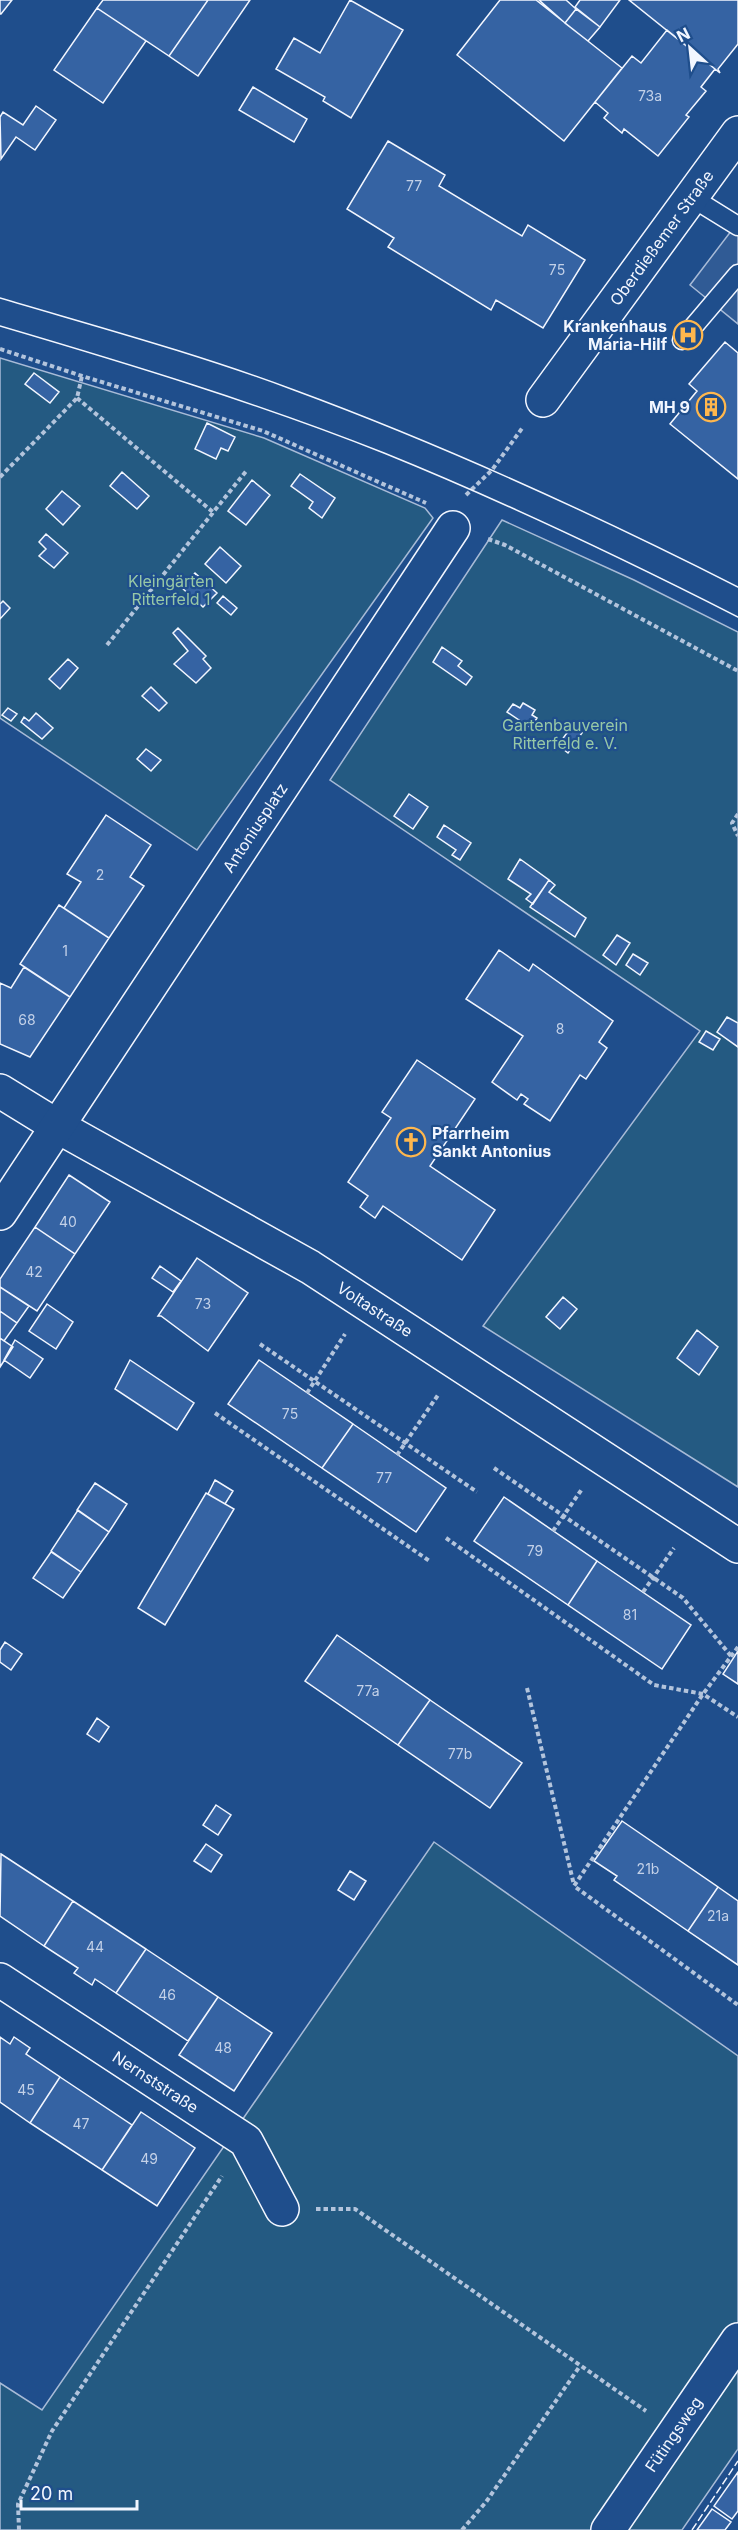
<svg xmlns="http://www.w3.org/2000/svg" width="738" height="2530" viewBox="0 0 738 2530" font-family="Inter,sans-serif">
<rect width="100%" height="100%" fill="#1f4e8c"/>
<!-- green -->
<path fill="#245a82" stroke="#a8bbd7" stroke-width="1.5" d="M0,358L264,438L425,508L433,518L197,850L0,718Z
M502,520L634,580L738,632V1487L483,1326L700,1031L330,780Z
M434,1842L738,2056V2449L682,2530H0V2383L42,2410Z"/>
<!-- parking -->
<path fill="#305b95" stroke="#a8bbd7" stroke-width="1.5" d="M738,222V324L690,285Z"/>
<!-- building -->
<path fill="#3563a3" stroke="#f2f6ff" stroke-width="1.5" d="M0,0H12L1,14H0Z
M103,0H208L169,56L97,8Z
M208,0H250L198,76L169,56Z
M350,0L403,30L351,118L323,101L325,97L276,69L294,38L320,53Z
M500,0H536L622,68L564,141L457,55Z
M539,0H566L576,9L565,23Z
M580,0H620L600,27L575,7Z
M629,0H738V44L718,69L720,73Z
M97,8L146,41L103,103L54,70Z
M576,9L600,27L588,41L565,23Z
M667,30L715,69L701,87L706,91L686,115L689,117L658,156L624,129L622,133L604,118L608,113L595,102L632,56L641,63Z
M253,87L307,119L294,142L239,110Z
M36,106L56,120L35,150L16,137L1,159L0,117L3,112L23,125Z
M388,141L445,175L439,186L522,236L528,225L585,260L543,328L496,300L491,310L388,247L394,238L347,209Z
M725,342L738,353V479L670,424L697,391L689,384Z
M34,373L59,392L50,403L25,384Z
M207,423L235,437L228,451L221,448L216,459L195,449Z
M122,472L149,496L137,509L110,486Z
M300,474L335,498L322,518L309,508L313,502L291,486Z
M252,480L270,495L246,525L228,511Z
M62,491L80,506L63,525L46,509Z
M46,534L68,553L54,568L39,556L46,549L39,542Z
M220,547L241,566L226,583L205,564Z
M195,573L217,593L203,607L182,588Z
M223,596L237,608L231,615L217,603Z
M3,601L10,608L0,619V604Z
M178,628L206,656L203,659L211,668L196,683L174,664L188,651L173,633Z
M442,647L462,661L458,666L472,677L466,685L433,662Z
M68,659L78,668L60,689L49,679Z
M151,687L167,703L159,711L142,696Z
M523,703L535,710L532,715L537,718L531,728L507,712L513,704L520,708Z
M8,708L17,714L11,721L2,715Z
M36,713L53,728L42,739L21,722L24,717L29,721Z
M572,726L582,733L568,753L558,745Z
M146,749L161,760L151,771L137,759Z
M409,794L428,807L413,829L394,816Z
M106,815L151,845L130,877L144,886L109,938L64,908L81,882L67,874Z
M444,825L471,843L460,860L452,855L456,850L437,837Z
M520,859L549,880L533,904L526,899L531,894L508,879Z
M549,880L555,885L549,892L586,918L575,937L530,907Z
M59,905L109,938L70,997L20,964Z
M617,935L630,943L616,965L603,955Z
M499,950L529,971L533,964L613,1021L599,1042L607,1048L586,1079L580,1075L550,1121L524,1104L528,1099L521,1094L517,1100L492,1082L523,1036L466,999Z
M633,954L648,963L640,975L626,965Z
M24,967L70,997L30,1057L0,1044V983L11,988Z
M727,1017L738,1023V1047L717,1032Z
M706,1031L720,1039L713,1050L699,1042Z
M417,1060L475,1099L430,1166L495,1210L462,1260L383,1206L375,1218L360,1207L368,1196L348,1182L391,1118L382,1112Z
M69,1175L110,1202L75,1254L35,1227Z
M35,1227L75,1254L37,1311L0,1287V1279Z
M197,1258L248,1293L208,1351L161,1316H158Z
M160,1266L181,1281L173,1292L152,1278Z
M0,1287L29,1306L17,1323L0,1311Z
M563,1297L577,1309L560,1329L546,1317Z
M47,1304L73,1322L56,1349L29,1331Z
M0,1311L17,1323L4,1341L0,1338Z
M697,1330L718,1347L699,1375L677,1358Z
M0,1338L13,1347L0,1367Z
M15,1340L43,1359L30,1378L4,1360Z
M130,1360L194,1403L177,1430L115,1389Z
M259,1360L353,1424L322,1468L228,1404Z
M353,1424L446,1488L416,1532L322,1468Z
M215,1480L233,1491L225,1504L208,1494Z
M95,1483L127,1504L109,1532L77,1510Z
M206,1493L234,1509L165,1625L138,1608Z
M504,1497L597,1561L568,1605L474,1541Z
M78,1510L109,1532L81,1572L51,1551Z
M51,1552L81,1572L63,1598L33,1578Z
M597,1561L691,1625L662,1669L568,1605Z
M337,1635L430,1700L398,1745L305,1681Z
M5,1642L22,1654L11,1670L0,1662V1650Z
M738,1651V1684L723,1674Z
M430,1700L522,1763L490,1808L398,1745Z
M97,1718L109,1727L99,1742L87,1734Z
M216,1805L231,1815L218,1835L203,1825Z
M622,1821L718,1887L688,1931L614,1880L617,1876L594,1861Z
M206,1844L222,1855L211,1872L194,1861Z
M1,1854L73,1901L44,1946L0,1916Z
M350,1871L366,1881L354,1900L338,1890Z
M718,1887L738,1901V1965L688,1931Z
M73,1901L146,1949L116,1993L95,1979L92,1985L74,1973L78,1968L44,1946Z
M146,1949L218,1997L188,2041L116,1993Z
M218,1997L272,2033L234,2091L179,2055Z
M0,2037L10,2044L14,2037L30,2048L26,2054L60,2077L30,2123L0,2102Z
M60,2077L132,2125L102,2170L30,2123Z
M141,2112L195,2148L157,2206L102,2170Z
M738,2472V2511L732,2519L714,2506Z
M712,2509L731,2522L725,2530H697Z"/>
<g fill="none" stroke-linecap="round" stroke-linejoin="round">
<!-- lane casing -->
<g stroke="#f2f6ff" stroke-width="21">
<path id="lane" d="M691,197L738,226
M682,340L738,274"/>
</g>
<!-- street casing -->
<g stroke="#f2f6ff" stroke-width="36">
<g id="street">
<path id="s1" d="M543,400L738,133"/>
<path id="s2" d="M0,1091L57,1126L310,1267L738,1546"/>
<path id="s3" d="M0,1213L453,528"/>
<path id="s4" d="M0,1980L246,2141L282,2209"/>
<path id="s5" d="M608,2530L738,2340"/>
</g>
</g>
<!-- path -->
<path stroke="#b3c4dc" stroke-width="4" stroke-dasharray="4.5 3" stroke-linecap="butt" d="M0,349L82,376L263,431L426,503
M77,398L214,513
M0,477L77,398L82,376
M466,495L492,470L523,427
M488,539L505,545L738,671
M107,645L247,470
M738,814L732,823L738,836
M260,1344L477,1492
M307,1393L345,1334
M215,1413L431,1562
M397,1455L438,1395
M494,1468L683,1598L731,1656
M553,1531L582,1489
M446,1538L654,1685L703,1694L738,1717
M643,1592L674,1548
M738,1647L703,1694L574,1886L738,2005
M527,1688L574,1885
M316,2209H355L646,2411
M19,2530L18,2504L52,2431L222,2176
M462,2530L486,2502L580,2366"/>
<!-- lane -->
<use href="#lane" stroke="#1f4e8c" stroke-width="18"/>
<!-- street -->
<use href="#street" stroke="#1f4e8c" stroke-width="33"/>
<!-- tram -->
<path stroke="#f2f6ff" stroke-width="1.5" d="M0,298C98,327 198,354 294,390C446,446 594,514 738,587
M0,326C129,364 258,403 384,453C505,502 622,558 738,617"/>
<!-- fence -->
<path stroke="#f2f6ff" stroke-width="1.5" stroke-dasharray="8 3" stroke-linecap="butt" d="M692,2530L738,2461"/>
</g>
<!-- icons -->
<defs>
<g id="hospital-ring" transform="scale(1.5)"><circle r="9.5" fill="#1f4e8c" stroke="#ffb74d" stroke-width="1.5"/><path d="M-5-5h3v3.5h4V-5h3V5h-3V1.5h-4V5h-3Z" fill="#ffb74d"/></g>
<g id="building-ring" transform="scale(1.5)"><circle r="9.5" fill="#1f4e8c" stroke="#ffb74d" stroke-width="1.5"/><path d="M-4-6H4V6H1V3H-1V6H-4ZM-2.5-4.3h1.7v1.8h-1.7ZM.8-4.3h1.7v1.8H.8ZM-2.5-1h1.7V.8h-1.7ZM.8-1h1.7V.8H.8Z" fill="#ffb74d"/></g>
<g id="church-ring" transform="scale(1.5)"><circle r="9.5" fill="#1f4e8c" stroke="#ffb74d" stroke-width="1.5"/><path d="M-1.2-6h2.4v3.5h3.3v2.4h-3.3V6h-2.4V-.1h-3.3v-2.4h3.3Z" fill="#ffb74d"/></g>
</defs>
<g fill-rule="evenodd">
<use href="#hospital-ring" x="688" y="335"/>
<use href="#building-ring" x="711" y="407"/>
<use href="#church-ring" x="411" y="1142"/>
</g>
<g text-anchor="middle" stroke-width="4.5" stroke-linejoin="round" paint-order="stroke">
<!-- number labels -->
<g font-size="14" fill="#c3d1e8">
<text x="650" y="101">73a</text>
<text x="414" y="191">77</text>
<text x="557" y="275">75</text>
<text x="100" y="880">2</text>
<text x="65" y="956">1</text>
<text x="27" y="1025">68</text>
<text x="560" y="1034">8</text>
<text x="68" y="1227">40</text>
<text x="34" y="1277">42</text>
<text x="203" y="1309">73</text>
<text x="290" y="1419">75</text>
<text x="384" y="1483">77</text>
<text x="535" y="1556">79</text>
<text x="630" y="1620">81</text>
<text x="368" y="1696">77a</text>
<text x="460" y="1759">77b</text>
<text x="648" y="1874">21b</text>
<text x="718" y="1921">21a</text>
<text x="95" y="1952">44</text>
<text x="167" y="2000">46</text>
<text x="223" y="2053">48</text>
<text x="26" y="2095">45</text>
<text x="81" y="2129">47</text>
<text x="149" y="2164">49</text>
</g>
<!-- street labels -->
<g font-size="16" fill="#f2f6ff" stroke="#1f4e8c">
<text dy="6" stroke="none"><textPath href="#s1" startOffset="201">Oberdießemer Straße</textPath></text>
<text dy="6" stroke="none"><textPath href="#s3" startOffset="462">Antoniusplatz</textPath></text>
<text dy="6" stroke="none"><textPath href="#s2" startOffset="434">Voltastraße</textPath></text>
<text dy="6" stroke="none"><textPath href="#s4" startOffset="186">Nernststraße</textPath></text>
<text dy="6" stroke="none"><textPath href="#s5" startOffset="116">Fütingsweg</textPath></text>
</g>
<!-- poi labels -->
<g font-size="16" font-weight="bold" fill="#f2f6ff" stroke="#1f4e8c" text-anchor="end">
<text x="667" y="332">Krankenhaus<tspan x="667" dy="18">Maria-Hilf</tspan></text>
<text x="690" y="413">MH 9</text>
<text x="432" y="1139" text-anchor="start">Pfarrheim<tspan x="432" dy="18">Sankt Antonius</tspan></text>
</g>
<!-- park labels -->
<g font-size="16" fill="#97c8a6" stroke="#1f4e8c">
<text x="171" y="587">Kleingärten<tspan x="171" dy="18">Ritterfeld 1</tspan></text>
<text x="565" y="731">Gartenbauverein<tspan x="565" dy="18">Ritterfeld e. V.</tspan></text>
</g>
</g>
<!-- north arrow -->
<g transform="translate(690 48) rotate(333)" stroke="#1f4e8c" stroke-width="4.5" paint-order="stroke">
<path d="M0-4.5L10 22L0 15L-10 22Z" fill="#f2f6ff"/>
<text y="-9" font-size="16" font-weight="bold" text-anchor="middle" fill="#f2f6ff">N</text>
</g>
<!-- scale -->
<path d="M21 2500v9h116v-9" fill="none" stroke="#f2f6ff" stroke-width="3"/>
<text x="30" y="2500" font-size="18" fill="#f2f6ff" stroke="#1f4e8c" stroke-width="4.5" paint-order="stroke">20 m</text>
</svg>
